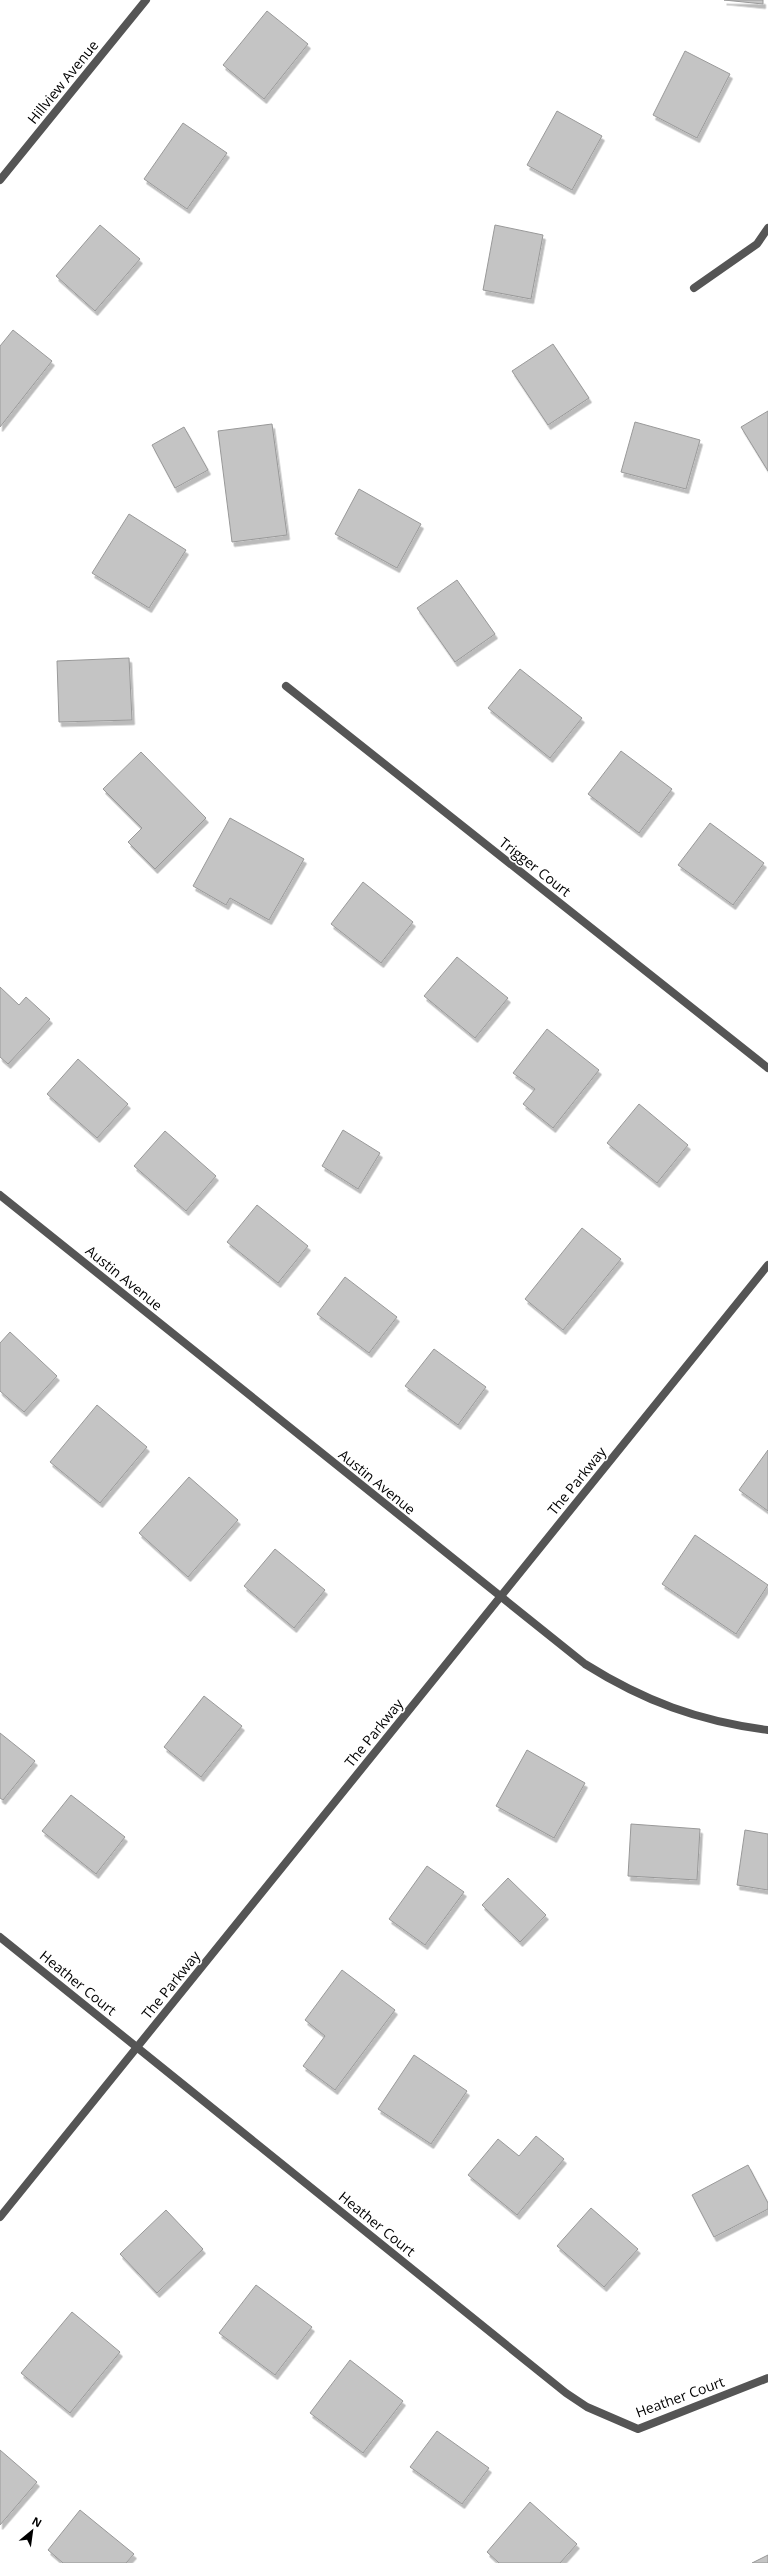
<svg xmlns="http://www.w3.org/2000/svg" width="768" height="2563" viewBox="0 0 768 2563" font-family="'Open Sans',sans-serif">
<defs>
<filter id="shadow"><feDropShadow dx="2.5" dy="4.5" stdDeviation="0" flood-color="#0004"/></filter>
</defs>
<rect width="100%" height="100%" fill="#fff"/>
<!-- building -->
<path fill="#c4c4c4" stroke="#999" filter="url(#shadow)" d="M724,0H763V4Z
M267,11L308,44L264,99L223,65Z
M685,51L730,74L697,138L653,115Z
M557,111L602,136L572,190L527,165Z
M183,123L227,153L187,209L144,179Z
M100,225L140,259L95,311L56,276Z
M495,225L543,235L531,299L483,290Z
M13,330L52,361L0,427V346Z
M553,344L589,398L548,425L512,371Z
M768,411V471L741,427Z
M635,422L700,440L686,489L621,472Z
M272,424L287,535L232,542L218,431Z
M184,427L208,470L175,488L152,445Z
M359,489L421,524L397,568L335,534Z
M129,514L186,550L149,608L92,573Z
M457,580L495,634L455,662L417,608Z
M129,658L132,720L59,722L57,661Z
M520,669L582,718L550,758L488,708Z
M621,751L672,789L639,833L588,794Z
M141,752L206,818L155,869L128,842L142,828L103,789Z
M230,818L304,859L269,920L230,898L226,905L193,886Z
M710,823L764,863L733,905L678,865Z
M363,882L413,922L381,963L331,924Z
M457,957L508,998L475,1038L424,996Z
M0,987L19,1005L26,997L50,1019L8,1064L0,1057Z
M547,1029L599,1070L553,1128L523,1104L535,1089L513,1073Z
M78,1059L128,1104L97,1138L47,1094Z
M639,1104L688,1145L657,1183L607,1143Z
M343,1130L380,1153L358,1189L322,1166Z
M165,1131L216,1176L186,1211L134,1166Z
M257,1205L308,1246L278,1283L227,1242Z
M582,1228L621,1259L563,1330L525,1299Z
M345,1277L397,1317L369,1353L317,1314Z
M10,1332L57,1376L24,1412L0,1391V1343Z
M434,1349L486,1387L458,1425L405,1386Z
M97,1405L147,1447L100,1503L50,1462Z
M768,1450V1511L739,1490Z
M189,1477L238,1520L188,1577L139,1533Z
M695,1535L768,1585L736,1634L662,1584Z
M275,1549L325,1590L294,1628L244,1586Z
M204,1696L242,1726L201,1777L164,1747Z
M0,1733L35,1761L3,1800L0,1798Z
M527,1750L585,1783L554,1838L496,1806Z
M71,1795L125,1837L96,1874L42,1831Z
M631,1824L700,1829L697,1880L628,1876Z
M745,1830L768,1834V1890L737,1885Z
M427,1866L464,1892L425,1945L389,1919Z
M508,1878L546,1915L520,1942L482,1905Z
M342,1970L395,2010L335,2090L303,2066L325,2036L305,2020Z
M414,2055L467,2091L431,2144L378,2109Z
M536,2136L564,2159L517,2215L468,2175L498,2139L519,2156Z
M748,2165L768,2203V2209L714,2237L692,2195Z
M591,2208L638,2249L604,2287L557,2246Z
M166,2210L203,2249L157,2293L120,2254Z
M256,2285L312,2327L275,2375L219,2333Z
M72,2312L120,2352L70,2413L21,2373Z
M350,2360L403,2401L363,2453L310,2413Z
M437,2431L489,2468L462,2504L410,2467Z
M0,2450L37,2482L0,2525Z
M530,2502L577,2544L560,2563H499L487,2552Z
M80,2510L134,2554L126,2563H63L48,2550Z
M768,2555V2563H752Z"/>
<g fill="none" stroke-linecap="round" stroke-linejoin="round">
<!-- minor -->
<path stroke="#555" stroke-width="8" d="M0,180L146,0
M694,288L757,244L768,228
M286,686L768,1068
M0,1195L585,1664C644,1701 698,1721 768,1730
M0,1937L566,2393L587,2407L638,2429L768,2378"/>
<!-- tertiary -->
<path stroke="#555" stroke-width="8" d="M0,2217L768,1265"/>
</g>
<g text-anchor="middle" stroke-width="3.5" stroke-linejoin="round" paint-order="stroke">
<!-- street labels -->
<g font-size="14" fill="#000" stroke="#fff">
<text transform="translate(63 82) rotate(-51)" y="5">Hillview Avenue</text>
<text transform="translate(535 867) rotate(38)" y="5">Trigger Court</text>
<text transform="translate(124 1278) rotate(39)" y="5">Austin Avenue</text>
<text transform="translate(577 1481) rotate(-51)" y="5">The Parkway</text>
<text transform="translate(377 1482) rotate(39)" y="5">Austin Avenue</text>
<text transform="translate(374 1733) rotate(-51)" y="5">The Parkway</text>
<text transform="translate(78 1983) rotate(39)" y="5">Heather Court</text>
<text transform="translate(171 1985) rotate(-51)" y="5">The Parkway</text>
<text transform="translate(377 2224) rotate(39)" y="5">Heather Court</text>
<text transform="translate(680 2397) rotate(-20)" y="5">Heather Court</text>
</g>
</g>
<!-- north arrow -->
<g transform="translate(32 2531) rotate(29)" stroke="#ffffff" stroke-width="3" paint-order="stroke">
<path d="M0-3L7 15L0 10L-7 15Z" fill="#000000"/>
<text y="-6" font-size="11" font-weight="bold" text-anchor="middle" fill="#000000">N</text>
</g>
</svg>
